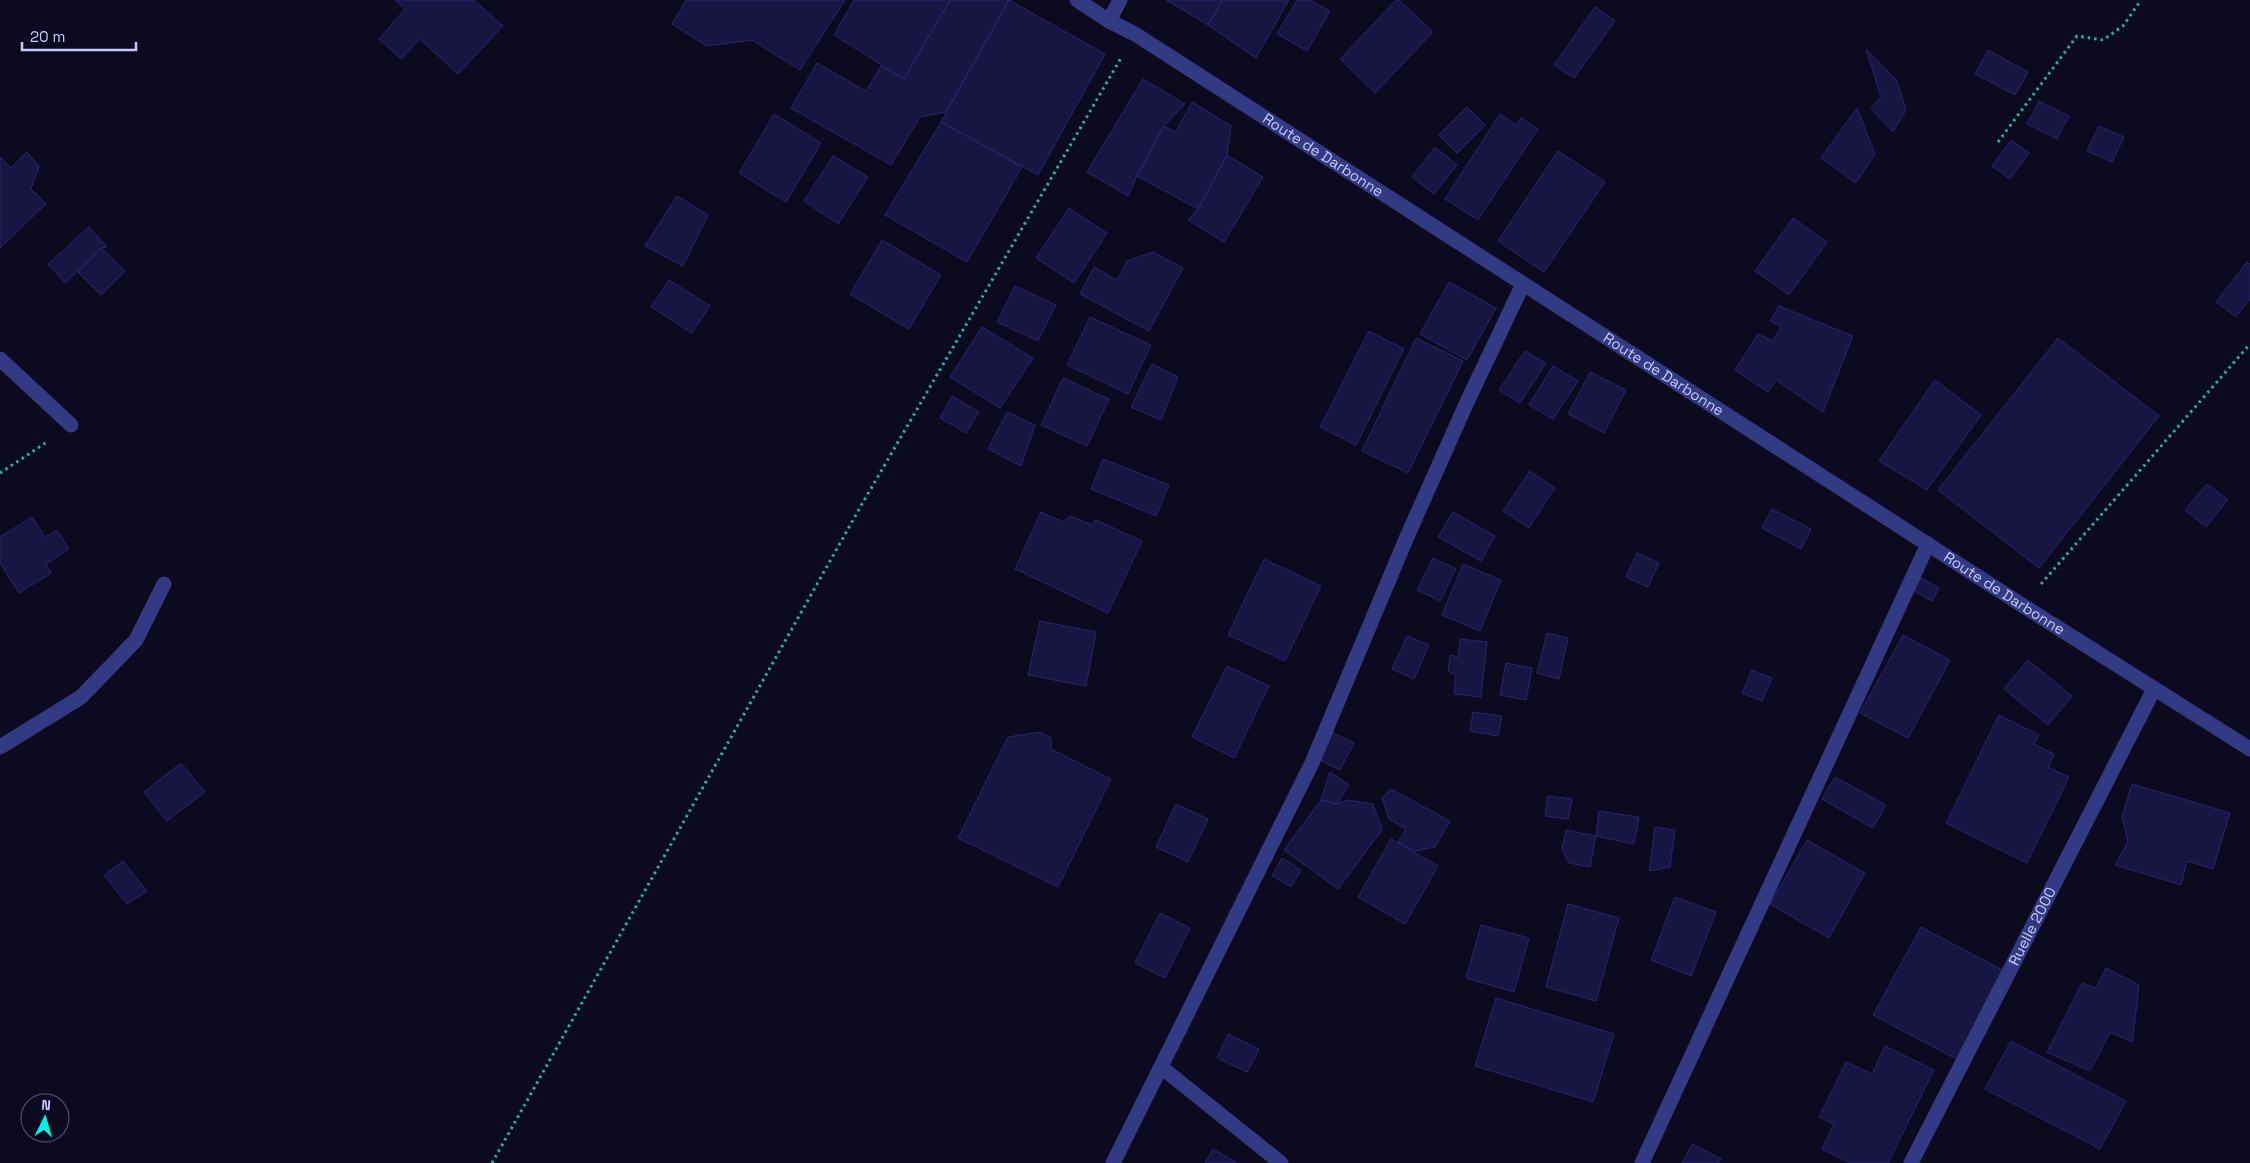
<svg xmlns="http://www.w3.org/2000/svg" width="2250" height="1163" viewBox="0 0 2250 1163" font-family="'Space Grotesk',sans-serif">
<rect width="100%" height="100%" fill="#0b0a1f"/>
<!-- building -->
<path fill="#171541" stroke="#29256f" d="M395,0H474L503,26L458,74L420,39L401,59L379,39L405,9Z
M686,0H845L800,70L752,40L707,46L672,24Z
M854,0H950L904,79L834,35Z
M950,0H1009L946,112L920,117L891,165L791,108L817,63L866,91L881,66L904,79Z
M1009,0L1105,54L1038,175L941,122Z
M1166,0H1223L1208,25Z
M1223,0H1289L1256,58L1208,25Z
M1297,0H1310L1330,11L1307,51L1277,34Z
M1396,0H1399L1433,32L1375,93L1340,59Z
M1595,7L1615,21L1574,78L1554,65Z
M1866,49L1897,81L1906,110L1893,132L1871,109L1881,97Z
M1988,50L2028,72L2015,95L1975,74Z
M1143,79L1185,104L1164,126L1137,176L1128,196L1087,172Z
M2039,101L2069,116L2057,139L2027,124Z
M1192,102L1231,126L1227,155L1198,209L1137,176L1164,126L1176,132Z
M1467,107L1485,125L1457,153L1439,135Z
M1857,108L1875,154L1856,183L1821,158Z
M774,114L821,143L786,202L739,173Z
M1500,114L1516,125L1521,118L1538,129L1478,220L1445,199Z
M941,122L1022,167L967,262L885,215Z
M2099,126L2124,137L2112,162L2087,151Z
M2011,140L2029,153L2010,179L1992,166Z
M1435,147L1457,165L1434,194L1412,177Z
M1558,151L1605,182L1544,272L1498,241Z
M27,152L39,166L31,189L46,204L0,248V157L11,168Z
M1227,155L1263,177L1224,242L1188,220L1198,209Z
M833,156L868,177L838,224L804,201Z
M677,196L708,215L683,266L645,246Z
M1069,208L1107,233L1074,283L1036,258Z
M1793,218L1827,242L1789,295L1755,271Z
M89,227L107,247L101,248L65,283L48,264Z
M882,240L941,275L909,329L850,294Z
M101,248L125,271L101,295L78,272Z
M1153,252L1183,268L1149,331L1080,294L1094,267L1117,280L1127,261Z
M2247,262L2250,264V299L2236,317L2216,302Z
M669,280L710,306L692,333L651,307Z
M1449,282L1496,308L1467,360L1420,334Z
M1015,286L1056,305L1038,341L997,322Z
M1779,306L1853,336L1823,412L1776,380L1768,392L1735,370L1758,334L1773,341L1781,326L1770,321Z
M1090,317L1151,345L1128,394L1067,365Z
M982,327L1033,358L1000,408L950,377Z
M1369,331L1404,349L1356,445L1320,427Z
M1416,338L1463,361L1408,473L1362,451Z
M2058,338L2159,416L2039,568L1938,490Z
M1525,351L1546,363L1520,403L1499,390Z
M1152,364L1178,377L1161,420L1131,407Z
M1553,366L1578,381L1553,419L1529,405Z
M1590,372L1626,390L1604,433L1568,414Z
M1063,378L1109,399L1087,446L1041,425Z
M1935,380L1981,415L1927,490L1879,461Z
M952,396L979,412L966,433L940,418Z
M1007,412L1035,425L1021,466L988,449Z
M1103,459L1169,485L1156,516L1091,489Z
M1530,471L1555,488L1529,528L1503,511Z
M2207,484L2228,500L2206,527L2185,510Z
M1772,509L1811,529L1801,549L1762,528Z
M1041,512L1063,522L1070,516L1092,525L1096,520L1142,541L1108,613L1015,569Z
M1453,512L1495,536L1481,561L1438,537Z
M32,517L45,537L57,530L69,549L46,564L51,573L19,593L0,563V537Z
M1637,553L1659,563L1648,587L1626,577Z
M1433,558L1456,569L1440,601L1417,590Z
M1264,559L1321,586L1285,661L1228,635Z
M1463,564L1501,580L1480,631L1442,615Z
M1921,578L1939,588L1932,601L1914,591Z
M1040,621L1096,632L1086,686L1028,675Z
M1547,633L1568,638L1559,679L1537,673Z
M1903,635L1950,660L1908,738L1860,713Z
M1407,636L1429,645L1414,679L1392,669Z
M1460,639L1487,642L1481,697L1454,694L1456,675L1448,671L1450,655L1458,657Z
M2028,660L2072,696L2048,725L2004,689Z
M1506,663L1532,668L1526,700L1500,695Z
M1227,666L1269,686L1234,758L1192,737Z
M1752,670L1772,678L1762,701L1742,693Z
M1473,712L1502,716L1498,736L1470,731Z
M1999,715L2039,735L2034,744L2054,754L2048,767L2069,777L2027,863L1946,823Z
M1040,732L1051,738V749L1111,779L1058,887L958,838L1008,737Z
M1333,733L1354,743L1340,770L1319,760Z
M181,763L205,792L167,821L144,792Z
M1330,772L1349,785L1337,804L1321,800Z
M1835,777L1886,805L1873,828L1822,799Z
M2132,784L2230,813L2213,869L2187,861L2181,885L2115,865L2128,842L2122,816Z
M1391,789L1450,821L1435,847L1414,851L1398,842L1406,829L1389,819L1382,798Z
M1548,796L1572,799L1568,819L1545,816Z
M1321,800L1337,804L1348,800L1373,804L1382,830L1338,889L1284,850Z
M1176,804L1208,819L1188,862L1156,847Z
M1599,811L1639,817L1634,844L1596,836Z
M1655,827L1675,830L1670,867L1649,871Z
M1566,830L1596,836L1590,867L1569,863L1562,849Z
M1391,839L1438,866L1405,924L1358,897Z
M1807,840L1865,873L1829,938L1770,904Z
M1282,858L1301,870L1291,887L1272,876Z
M123,861L147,891L127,904L104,875Z
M1675,897L1716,912L1691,976L1651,960Z
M1568,904L1619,918L1596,1001L1546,987Z
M1160,913L1190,928L1165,978L1135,963Z
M1481,925L1529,938L1514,992L1466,978Z
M1921,927L2008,973L1960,1061L1873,1015Z
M2106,968L2139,985L2135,1020L2132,1042L2110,1032L2090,1071L2047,1052L2082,983L2096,988Z
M1496,998L1614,1034L1593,1102L1475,1066Z
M1228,1034L1259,1049L1247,1072L1217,1058Z
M2011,1041L2126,1101L2100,1149L1985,1089Z
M1885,1046L1934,1070L1888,1163H1851L1822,1149L1834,1124L1819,1117L1846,1062L1872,1074Z
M1692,1144L1721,1159L1718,1163H1682Z
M1213,1149L1237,1163H1205Z"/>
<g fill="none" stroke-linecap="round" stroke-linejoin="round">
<!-- path -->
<path stroke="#23b899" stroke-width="3" stroke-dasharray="2.5 4" stroke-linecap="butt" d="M1998,142L2077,36L2103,40L2123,26L2141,0
M0,473L47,442
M2041,584L2250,344
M492,1163L862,504L1121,58"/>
<!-- minor -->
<g stroke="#313a82" stroke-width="15">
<path id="s1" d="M1077,0L1109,21L1135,34L2022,605L2250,749"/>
<path d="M1109,21L1120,0"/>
<path d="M0,359L71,425"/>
<path d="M0,747L81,697L136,640L164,584"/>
<path d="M1161,1067L1281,1163"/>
<path d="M1113,1163L1312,763L1406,539L1467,402L1523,284"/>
<path d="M1642,1163L1928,544"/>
<path id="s2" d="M1911,1163L2154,689"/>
</g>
</g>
<g text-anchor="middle" stroke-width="5" stroke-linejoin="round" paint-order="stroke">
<!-- street labels -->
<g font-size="15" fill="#c8caff" stroke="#0b0a1f">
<text dy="5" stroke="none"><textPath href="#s1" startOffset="291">Route de Darbonne</textPath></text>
<text dy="5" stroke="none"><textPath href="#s1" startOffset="696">Route de Darbonne</textPath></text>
<text dy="5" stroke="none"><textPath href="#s1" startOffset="1101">Route de Darbonne</textPath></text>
<text dy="5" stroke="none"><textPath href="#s2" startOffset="266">Ruelle 2000</textPath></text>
</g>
</g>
<!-- north arrow -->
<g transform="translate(45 1118) rotate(5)"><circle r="24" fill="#0b0a1f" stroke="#575779"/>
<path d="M0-4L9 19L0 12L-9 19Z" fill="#00f3e8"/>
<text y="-8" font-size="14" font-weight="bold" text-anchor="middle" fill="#c8caff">N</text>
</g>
<!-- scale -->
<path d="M22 42v8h114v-8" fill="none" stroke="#c8caff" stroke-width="2.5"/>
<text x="30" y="42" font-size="15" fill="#c8caff" stroke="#0b0a1f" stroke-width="4" paint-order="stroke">20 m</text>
</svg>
